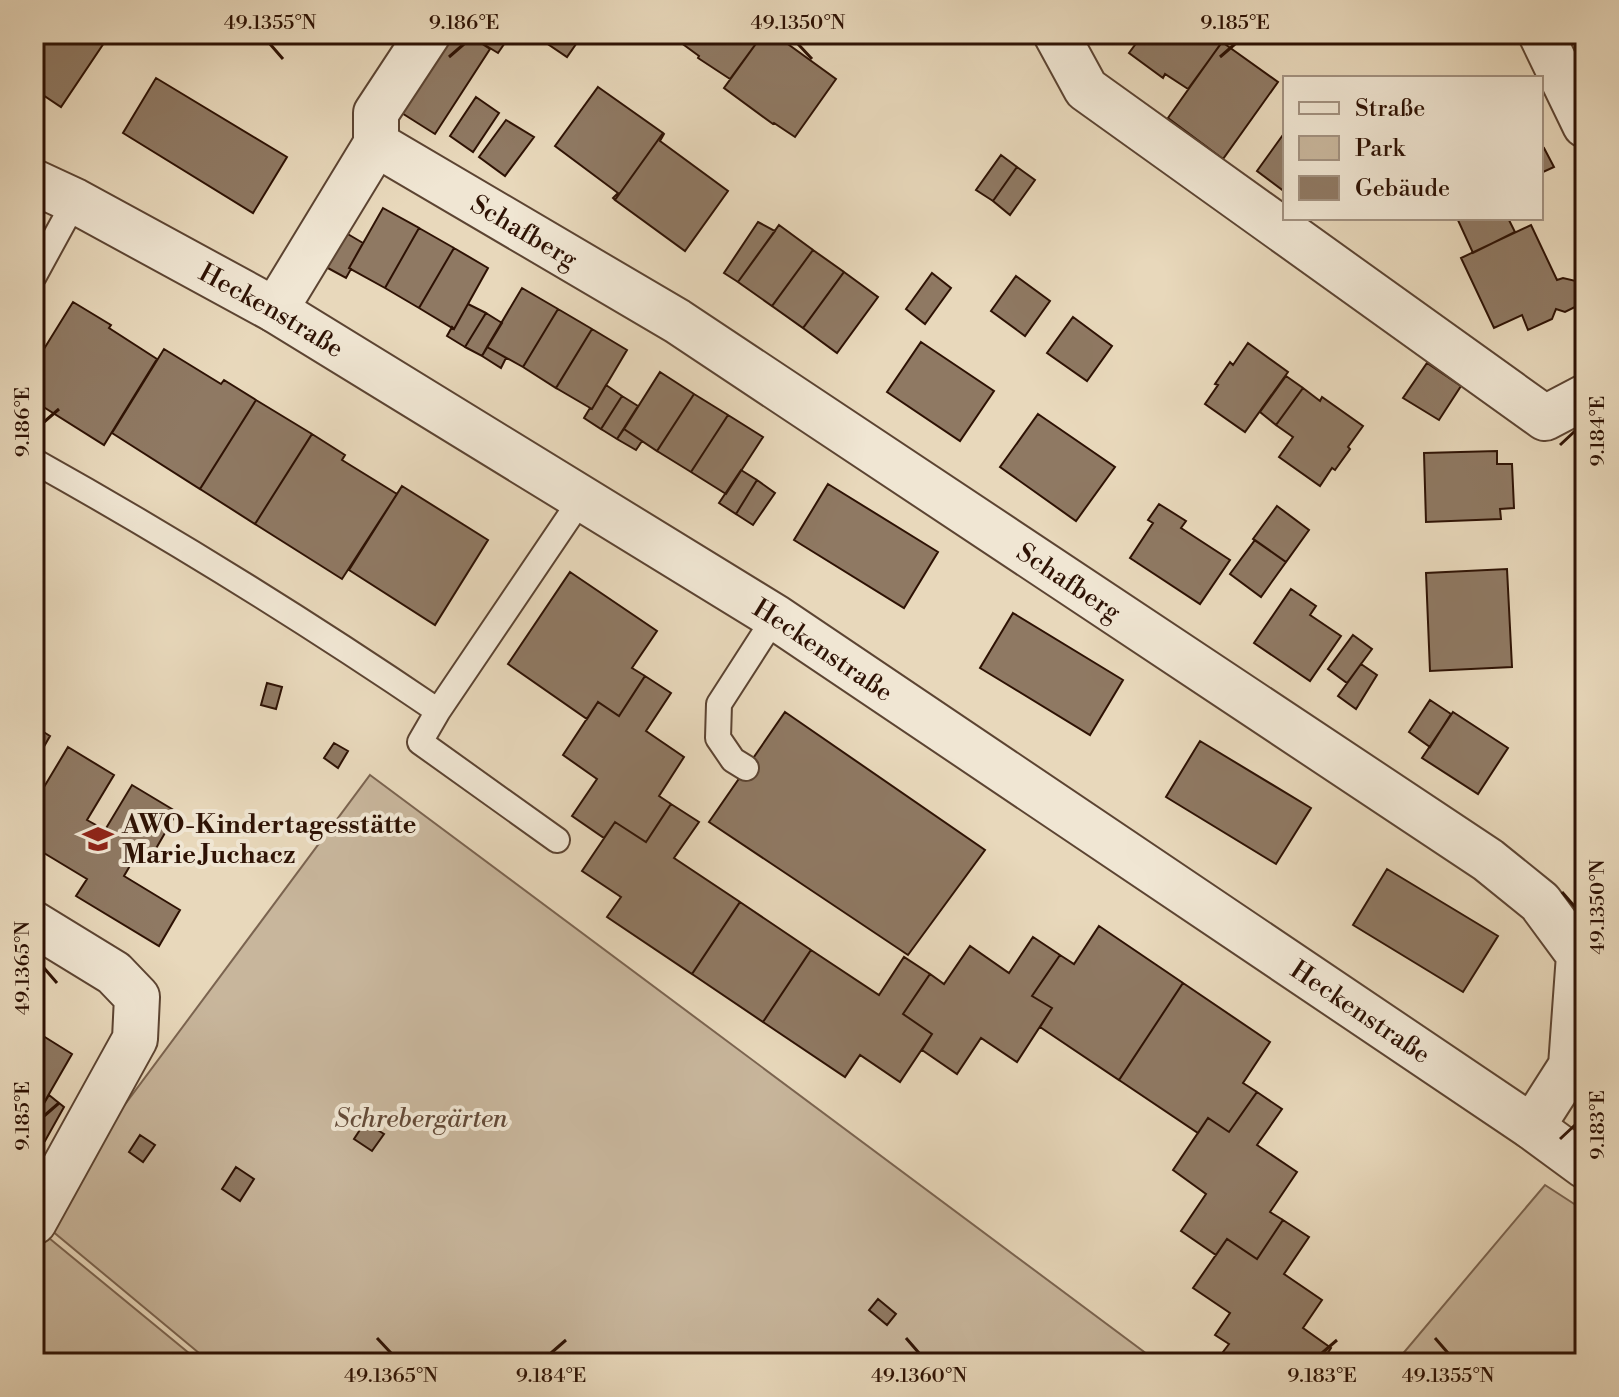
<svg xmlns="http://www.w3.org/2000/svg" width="1619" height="1397" viewBox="0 0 1619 1397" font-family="'Libre Bodoni',serif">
<rect width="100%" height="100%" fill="#e8d8bb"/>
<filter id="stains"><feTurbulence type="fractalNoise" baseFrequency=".0025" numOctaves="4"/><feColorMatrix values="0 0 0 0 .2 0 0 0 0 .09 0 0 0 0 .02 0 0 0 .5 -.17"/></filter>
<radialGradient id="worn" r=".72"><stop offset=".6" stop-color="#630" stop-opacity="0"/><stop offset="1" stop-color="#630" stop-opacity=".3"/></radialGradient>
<!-- green -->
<path fill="#c8b69c" stroke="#7b6450" stroke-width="2" d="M370,775L1159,1363H211L39,1220Z
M1545,1185L1585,1211V1363H1395Z
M38,1229L201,1363H34V1236Z"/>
<!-- building -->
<path fill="#8f7963" stroke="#2e1204" stroke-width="2" d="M34,34H110L61,107L34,89Z
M446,34H467L490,49L435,134L397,110Z
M467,34H511L498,53Z
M533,34H583L567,57Z
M669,34H763L730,79L698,58L699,56Z
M763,34H774L836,79L795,137L774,123L773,124L724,88Z
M1143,34H1228L1188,89L1165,74L1163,78L1129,53Z
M1222,42L1278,82L1223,159L1168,118Z
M156,78L287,157L253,213L123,133Z
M598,87L663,133L615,200L613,198L618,193L555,146Z
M476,97L499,113L473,152L450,136Z
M506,120L534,137L505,176L479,157Z
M1285,132V192L1257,171Z
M663,133L664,134L660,141L728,191L685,251L615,200Z
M1544,148L1554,167L1541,173V149Z
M1001,155L1017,167L993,201L976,190Z
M1017,167L1035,180L1010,215L993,201Z
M383,208L419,228L385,288L349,268Z
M1457,218H1508L1515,232L1473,253Z
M758,222L775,231L738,282L724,273Z
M779,225L813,250L772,306L738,282Z
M1531,225L1557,280L1563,278L1576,281L1581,294L1577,306L1565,312L1556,309L1552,319L1528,330L1522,315L1494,328L1461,258Z
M419,228L454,248L419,308L385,288Z
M346,233L363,243L349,268L351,269L346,278L326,267Z
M454,248L488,268L454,329L419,308Z
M813,250L844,272L803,328L772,306Z
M844,272L878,297L837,353L803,328Z
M932,273L951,288L925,324L906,309Z
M1016,276L1050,301L1025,336L991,311Z
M522,288L558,309L523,367L487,347Z
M73,302L111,325L109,328L157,359L104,445L34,401V365Z
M468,304L486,313L465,347L447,336L452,327L454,329Z
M558,309L592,329L556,388L523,367Z
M486,313L502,323L482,356L465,347Z
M1073,317L1112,346L1087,381L1047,353Z
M592,329L627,350L592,409L556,388Z
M921,342L994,391L960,441L887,392Z
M1248,343L1288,372L1245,432L1205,404L1218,385L1215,384L1230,362L1233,365Z
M487,347L506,358L501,368L482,356Z
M164,349L221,384L224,380L256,400L200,489L112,433Z
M1427,363L1461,386L1439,420L1403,398Z
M660,372L694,394L657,451L624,429Z
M1286,376L1303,388L1276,425L1260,412Z
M606,385L622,396L601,429L584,418L590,408L592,409Z
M1303,388L1320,401L1322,397L1363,426L1348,447L1350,449L1335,470L1332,468L1320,486L1279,457L1293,437L1276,425Z
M694,394L728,415L691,472L657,451Z
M622,396L638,406L617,439L601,429Z
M256,400L312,434L255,524L200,489Z
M1038,414L1115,467L1076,521L1000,467Z
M728,415L763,437L726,494L691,472Z
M624,429L642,441L636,450L617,439Z
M312,434L345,455L342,460L397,494L342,579L255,524Z
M1497,451V464H1512L1514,508L1500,509L1501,519L1426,522L1424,453Z
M741,470L757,480L736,514L719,503Z
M757,480L775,493L753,525L736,514Z
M828,484L938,552L904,608L794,540Z
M402,486L488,540L435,625L349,570Z
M1159,504L1186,521L1181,528L1230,560L1200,604L1130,558L1153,523L1148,520Z
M1277,506L1309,530L1286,562L1253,539Z
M1255,540L1286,562L1261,597L1230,574Z
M1507,569L1512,667L1430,671L1426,573Z
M570,572L657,631L632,668L645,676L619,716L598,702L587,719L508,664Z
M1291,589L1316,606L1310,615L1341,636L1310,681L1254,643Z
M1013,613L1123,680L1090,735L980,668Z
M1353,635L1372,649L1347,683L1328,669Z
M1361,664L1377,675L1356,709L1338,696Z
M645,676L671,693L646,731L684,757L659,796L671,804L646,842L615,822L604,838L572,816L597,779L563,755L598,702L619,716Z
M267,683L282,687L276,709L261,705Z
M1430,700L1451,714L1430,747L1409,732Z
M785,712L985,850L908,955L709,822Z
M1453,712L1508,748L1478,794L1422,758Z
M34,726L50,736L34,764Z
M1200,741L1311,808L1276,864L1166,797Z
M334,743L348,751L338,768L324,758Z
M68,747L114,775L87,820L105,830L132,785L177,812L150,859L138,852L124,876L180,910L159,946L76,896L87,879L34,847V788L41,792Z
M671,804L699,822L674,858L740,902L692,974L607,917L621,897L582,871L615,822L646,842Z
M1387,869L1498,936L1463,992L1353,925Z
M740,902L811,950L763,1022L692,974Z
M1099,926L1183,983L1119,1080L1040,1027L1052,1008L1032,996L1060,955L1074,964Z
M1033,937L1060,955L1032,996L1052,1008L1017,1062L981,1038L957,1074L922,1050L932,1034L903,1014L930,974L944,984L970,946L1009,973Z
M811,950L879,995L904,957L930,974L903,1014L932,1034L900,1082L860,1055L845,1077L763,1022Z
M1183,983L1270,1042L1243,1083L1257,1092L1229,1132L1208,1118L1198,1133L1119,1080Z
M40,1034L72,1054L34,1120V1044Z
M1257,1092L1282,1109L1257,1145L1297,1172L1270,1212L1283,1220L1257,1259L1227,1239L1216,1255L1181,1231L1206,1194L1173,1170L1208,1118L1229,1132Z
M49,1095L64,1107L45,1141L34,1135V1120Z
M365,1122L384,1134L372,1151L354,1139Z
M140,1135L155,1145L143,1162L129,1152Z
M236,1167L254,1179L240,1201L222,1189Z
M1283,1220L1309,1237L1284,1274L1322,1300L1303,1328L1331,1348L1321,1363H1231L1220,1356L1229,1344L1215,1335L1230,1313L1193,1288L1227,1239L1257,1259Z
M878,1299L896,1314L887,1325L869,1310Z"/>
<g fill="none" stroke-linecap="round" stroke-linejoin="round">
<!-- service casing -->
<g stroke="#5c4432" stroke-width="28">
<path id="service" d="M34,276L75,201
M34,461C172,538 307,622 438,711
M746,768L733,760L718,738L719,704L775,617
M557,840L420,742L438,711L582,498"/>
</g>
<!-- minor casing -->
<g stroke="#5c4432" stroke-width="48">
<g id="minor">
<path d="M1056,34L1086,89L1545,418L1585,397"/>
<path d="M1541,34L1585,125"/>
<path id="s1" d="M376,144L677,321L1488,860L1540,902L1579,955L1571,1066L1532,1127"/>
<path id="s2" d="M34,182L75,201L275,310L775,617L1532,1127L1585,1166"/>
<path d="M275,310L376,144V113L428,34"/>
<path d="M34,924L114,973L137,997L135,1039L34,1222"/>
</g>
</g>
<!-- service -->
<use href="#service" stroke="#f0e6d3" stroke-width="24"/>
<!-- minor -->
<use href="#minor" stroke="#f0e6d3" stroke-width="44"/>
</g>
<!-- ticks -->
<path fill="none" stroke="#2e1204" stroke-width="3" d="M270,44L283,59M798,44L812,59M449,57L464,44M1220,57L1235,44M44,422L59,409M1560,445L1575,431M1562,892L1575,907M44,968L57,983M44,1116L59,1103M1560,1139L1575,1125M377,1338L391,1353M906,1338L919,1353M1435,1338L1448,1353M551,1353L566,1340M1322,1353L1337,1340"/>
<!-- icons -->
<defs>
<g id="school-bare" transform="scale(2.4)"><path d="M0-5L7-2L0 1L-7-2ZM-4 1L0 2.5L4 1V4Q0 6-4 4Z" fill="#8f2418" stroke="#f0e6d3" stroke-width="2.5" paint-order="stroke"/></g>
</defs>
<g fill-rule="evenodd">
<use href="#school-bare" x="98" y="839"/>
</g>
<g text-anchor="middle" stroke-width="8" stroke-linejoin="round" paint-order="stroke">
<!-- street labels -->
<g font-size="26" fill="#2e1204" stroke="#f0e6d3">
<text dy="9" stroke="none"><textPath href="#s1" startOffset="172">Schafberg</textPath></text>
<text dy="9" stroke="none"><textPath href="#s2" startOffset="270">Heckenstraße</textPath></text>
<text dy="9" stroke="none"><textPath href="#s1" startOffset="820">Schafberg</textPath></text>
<text dy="9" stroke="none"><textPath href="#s2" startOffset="918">Heckenstraße</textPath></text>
<text dy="9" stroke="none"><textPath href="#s2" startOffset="1566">Heckenstraße</textPath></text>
</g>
<!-- poi labels -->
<g font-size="26" font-weight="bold" fill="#2e1204" stroke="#f0e6d3" text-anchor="start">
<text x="122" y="833">AWO-Kindertagesstätte<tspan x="122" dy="30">Marie Juchacz</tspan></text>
</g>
<!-- park labels -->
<g font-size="26" font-style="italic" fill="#644b39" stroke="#f0e6d3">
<text x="421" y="1127">Schrebergärten</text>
</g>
</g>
<!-- margin -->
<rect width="1619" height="1397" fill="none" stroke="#e8d8bb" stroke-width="88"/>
<!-- legend -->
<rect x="1283" y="76" width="260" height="144" fill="#f0e6d3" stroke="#a29180" stroke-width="2"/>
<rect x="1299" y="102" width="40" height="12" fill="#f0e6d3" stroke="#a29180" stroke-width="2"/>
<text x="1355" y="116" font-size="24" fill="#2e1204">Straße</text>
<rect x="1299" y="136" width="40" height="24" fill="#c8b69c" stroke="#a29180" stroke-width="2"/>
<text x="1355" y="156" font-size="24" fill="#2e1204">Park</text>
<rect x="1299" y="176" width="40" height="24" fill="#8f7963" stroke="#a29180" stroke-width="2"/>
<text x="1355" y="196" font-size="24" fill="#2e1204">Gebäude</text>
<rect x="44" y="44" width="1531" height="1309" fill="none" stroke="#2e1204" stroke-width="3"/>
<g font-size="20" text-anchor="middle" fill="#2e1204">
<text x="270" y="29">49.1355°N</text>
<text x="464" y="29">9.186°E</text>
<text x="798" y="29">49.1350°N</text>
<text x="1235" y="29">9.185°E</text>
<text transform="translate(22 422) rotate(-90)" y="7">9.186°E</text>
<text transform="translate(1597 431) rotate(-90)" y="7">9.184°E</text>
<text transform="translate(1597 907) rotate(-90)" y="7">49.1350°N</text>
<text transform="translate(22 968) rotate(-90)" y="7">49.1365°N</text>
<text transform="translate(22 1116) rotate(-90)" y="7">9.185°E</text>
<text transform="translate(1597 1125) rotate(-90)" y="7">9.183°E</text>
<text x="391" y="1382">49.1365°N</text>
<text x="551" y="1382">9.184°E</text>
<text x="919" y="1382">49.1360°N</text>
<text x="1322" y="1382">9.183°E</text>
<text x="1448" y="1382">49.1355°N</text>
</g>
<rect width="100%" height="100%" filter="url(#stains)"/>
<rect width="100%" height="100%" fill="url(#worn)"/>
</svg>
